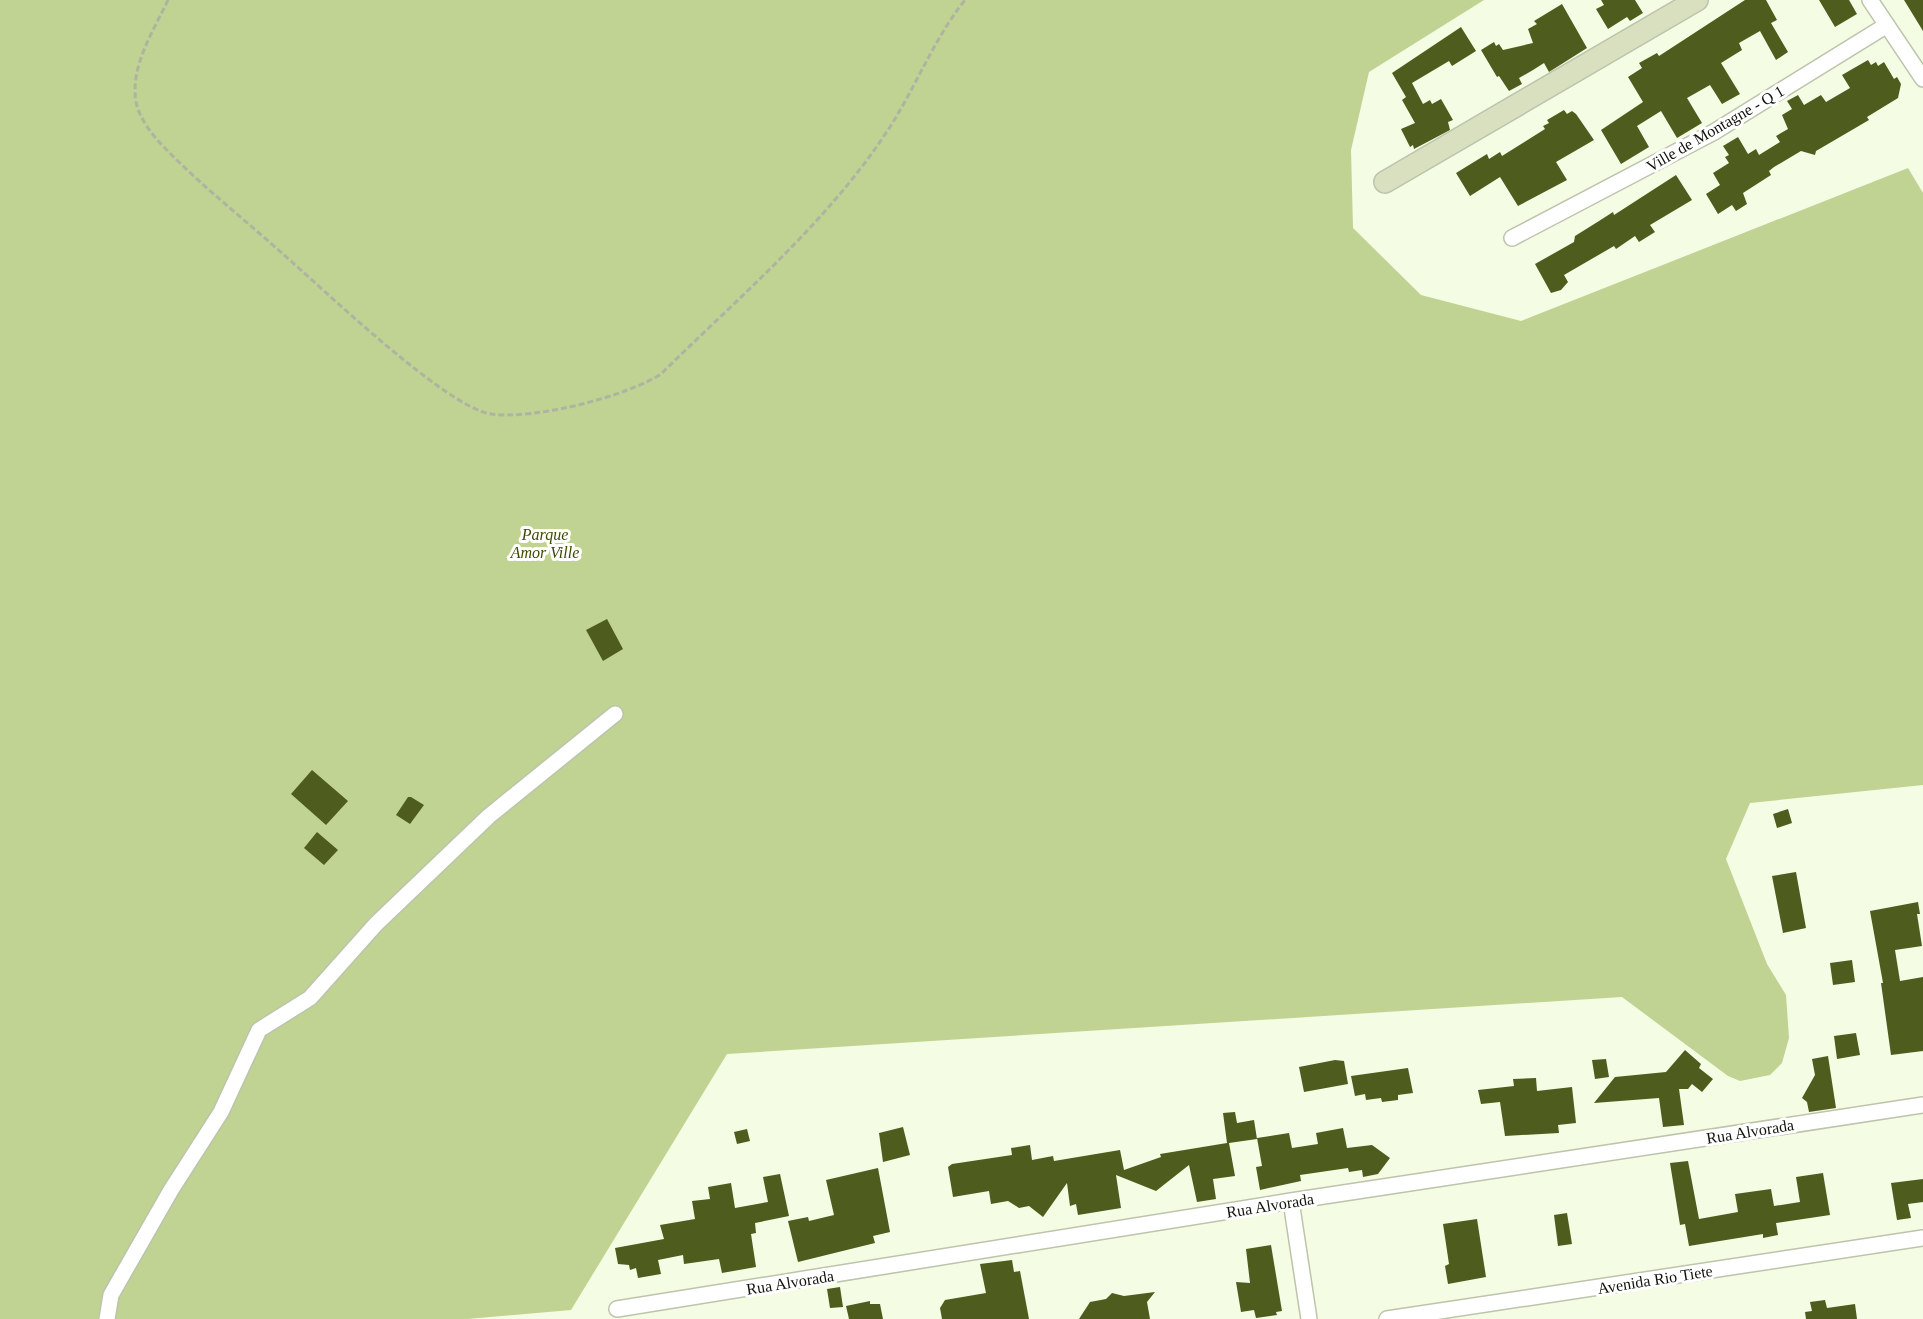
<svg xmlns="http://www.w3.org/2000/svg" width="1923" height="1319" viewBox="0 0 1923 1319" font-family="'Times New Roman',serif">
<rect width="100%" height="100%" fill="#f4fce4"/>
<!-- forest -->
<path fill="#c0d392" d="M0,0H1484L1369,72L1351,150L1353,228L1421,295L1521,321L1908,168L1923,193V785L1750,803L1726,859L1767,964L1786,995L1789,1038L1782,1063L1770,1075L1740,1081L1728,1076L1622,997L727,1054L571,1310L467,1319H0Z"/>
<!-- building -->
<path fill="#4e5c1e" d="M1601,0H1635L1643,13L1630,21L1627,17L1608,29L1596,9L1604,5Z
M1745,0H1766L1777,20L1771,23L1788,52L1776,60L1760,31L1739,43L1742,50L1721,63L1740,94L1722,104L1710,85L1687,98L1702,123L1677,138L1661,111L1637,126L1649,147L1621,164L1601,130L1643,102L1628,77L1642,68L1639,63L1657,53L1659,56Z
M1819,0H1849L1857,14L1835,27Z
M1904,0H1923V31Z
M1562,4L1587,48L1549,72L1544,63L1533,70L1519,78L1522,84L1509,91L1499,76L1497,77L1481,50L1494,42L1496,46L1499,44L1503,50L1533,43L1528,29L1537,24L1534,21Z
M1461,27L1476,51L1452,66L1449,61L1412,83L1423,104L1430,100L1432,104L1441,99L1453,120L1448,122L1450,130L1414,149L1413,145L1410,147L1401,129L1415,123L1402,100L1406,97L1392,73Z
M1868,60L1871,65L1876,62L1878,66L1884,62L1894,79L1897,77L1901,84L1898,98L1867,117L1869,120L1816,151L1815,155L1801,151L1774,167L1769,171L1771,175L1743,193L1747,204L1736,211L1732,205L1718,214L1706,194L1720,185L1713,173L1729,163L1725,157L1729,155L1723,146L1738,137L1748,154L1756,149L1759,155L1780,142L1776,136L1788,129L1782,115L1792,109L1787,101L1798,95L1804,105L1821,95L1826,102L1850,88L1842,75Z
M1564,110L1567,114L1572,111L1576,114L1594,140L1556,162L1567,180L1518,206L1500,177L1470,196L1456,173L1487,154L1489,159L1500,152L1502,156L1545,129L1543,126L1549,123L1547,120Z
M1676,175L1692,200L1650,225L1655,232L1639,242L1635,236L1616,249L1614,246L1564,275L1568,282L1561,290L1551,293L1535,264L1574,242L1575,236L1599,221L1613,212L1614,215Z
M607,619L623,649L603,661L586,630Z
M312,770L348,801L326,825L291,794Z
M408,797H411L424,805L410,824L396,815Z
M1788,809L1792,823L1777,828L1773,814Z
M317,832L338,850L324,865L304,848Z
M1796,872L1806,928L1783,933L1772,876Z
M1918,902L1920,914H1917L1922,946L1895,950L1900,981L1923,977V1051L1891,1055L1881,983H1883L1870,911Z
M1852,960L1855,982L1833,985L1830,963Z
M1856,1033L1860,1055L1837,1059L1834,1036Z
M1685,1050L1701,1064L1699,1068L1713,1079L1702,1092L1692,1084L1688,1089H1679L1684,1125L1663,1127L1659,1098L1594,1103L1615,1077L1666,1072Z
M1828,1056L1836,1108L1809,1112L1807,1102L1802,1098L1815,1075L1812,1059Z
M1606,1059L1609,1077L1595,1079L1592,1060Z
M1335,1060L1344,1061L1348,1084L1304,1092L1299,1067Z
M1408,1068L1413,1093L1398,1095V1100L1382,1102L1381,1098L1366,1100L1365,1094L1355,1096L1351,1076Z
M1536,1078L1537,1091L1572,1087L1576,1123L1558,1125L1559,1133L1505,1136L1500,1102L1481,1104L1478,1090L1514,1086L1513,1079Z
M1235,1112L1237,1123L1254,1120L1257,1139L1229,1143L1235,1176L1213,1179L1216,1199L1197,1202L1189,1165L1156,1191L1116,1175L1121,1208L1078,1215L1076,1204L1070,1206L1067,1183L1043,1217L1029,1206L1019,1208L1008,1201L991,1204L989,1191L953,1197L948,1167L952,1164L1012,1155L1011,1148L1030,1145L1032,1160L1053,1156L1054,1161L1120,1150L1124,1170L1161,1157L1160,1154L1227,1143L1223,1113Z
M903,1127L910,1155L883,1162L879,1133Z
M1343,1128L1347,1148L1372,1145L1390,1158L1378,1174L1363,1177L1362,1170L1349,1172L1348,1168L1300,1175L1301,1181L1260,1190L1256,1167L1262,1166L1257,1138L1289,1133L1292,1148L1318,1144L1316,1133Z
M747,1129L750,1141L737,1144L734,1132Z
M1688,1161L1699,1219L1738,1212L1735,1194L1771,1189L1774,1206L1800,1202L1796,1177L1823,1173L1830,1215L1776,1223L1778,1235L1763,1238V1234L1689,1246L1685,1224L1680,1225L1670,1163Z
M878,1168L890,1232L873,1236L875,1243L798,1262L788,1221L808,1217L809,1221L834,1215L826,1180Z
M780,1174L789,1216L755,1223L756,1233L751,1234L756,1267L722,1273L719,1259L684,1264L683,1255L658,1260L661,1274L638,1278L636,1268L630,1270L629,1265L618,1264L615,1248L664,1239L660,1225L695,1219L692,1201L710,1199L708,1187L731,1183L735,1208L768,1202L763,1177Z
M1923,1179V1202L1908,1204L1911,1218L1897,1220L1891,1183Z
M1567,1213L1572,1244L1558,1246L1554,1215Z
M1477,1219L1486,1277L1448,1284L1445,1266L1449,1264L1443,1224Z
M1271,1245L1282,1311L1276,1312L1277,1315L1256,1318L1254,1310L1241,1312L1236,1282L1250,1283L1246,1249Z
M1012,1260L1014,1272L1020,1271L1029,1319H942L940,1308L945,1300L986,1293L980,1264Z
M840,1287L843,1307L830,1308L827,1289Z
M1155,1292L1147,1302L1150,1319H1079L1090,1302L1106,1299L1112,1293L1124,1296Z
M1825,1300L1827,1308L1855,1304L1857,1319H1806L1805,1312L1812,1311L1810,1302Z
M870,1301V1304H880L883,1319H849L846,1306Z"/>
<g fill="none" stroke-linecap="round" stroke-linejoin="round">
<!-- street casing -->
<g stroke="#bcc4ac" stroke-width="18">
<path id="street" d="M1870,0L1923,79
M1512,238L1714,132L1887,25
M1291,1201L1309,1319
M617,1309L1291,1201L1923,1105
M107,1319L111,1295L171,1190L221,1112L259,1030L310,998L376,924L489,816L615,714
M1387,1319L1923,1238"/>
</g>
<!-- secondary casing -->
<g stroke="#bcc4ac" stroke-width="24">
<path id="secondary" d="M1385,182L1697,0"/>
</g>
<!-- path -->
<path stroke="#aeb4a1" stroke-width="3" stroke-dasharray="6 3" stroke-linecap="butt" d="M168,0C153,32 130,66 136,102C139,117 151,134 162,145C199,184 243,218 283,254C322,288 447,408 491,414C534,420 625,397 661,374C740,296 827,223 888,130C916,87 933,40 965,0"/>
<!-- street -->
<use href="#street" stroke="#fff" stroke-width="15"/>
<!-- secondary -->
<use href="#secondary" stroke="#d9e0c0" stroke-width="21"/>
</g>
<g text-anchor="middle" stroke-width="6" stroke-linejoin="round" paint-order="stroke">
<!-- street labels -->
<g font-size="16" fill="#10130b" stroke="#fff">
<text transform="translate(1715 128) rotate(-30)" y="6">Ville de Montagne - Q 1</text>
<text transform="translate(1750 1131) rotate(-9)" y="6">Rua Alvorada</text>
<text transform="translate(1270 1205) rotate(-9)" y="6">Rua Alvorada</text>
<text transform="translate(1655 1279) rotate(-9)" y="6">Avenida Rio Tiete</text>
<text transform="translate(790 1282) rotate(-9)" y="6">Rua Alvorada</text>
</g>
<!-- park labels -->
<g font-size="16" font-style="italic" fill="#3d4b00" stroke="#fff">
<text x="545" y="540">Parque<tspan x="545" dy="18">Amor Ville</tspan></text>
</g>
</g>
</svg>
